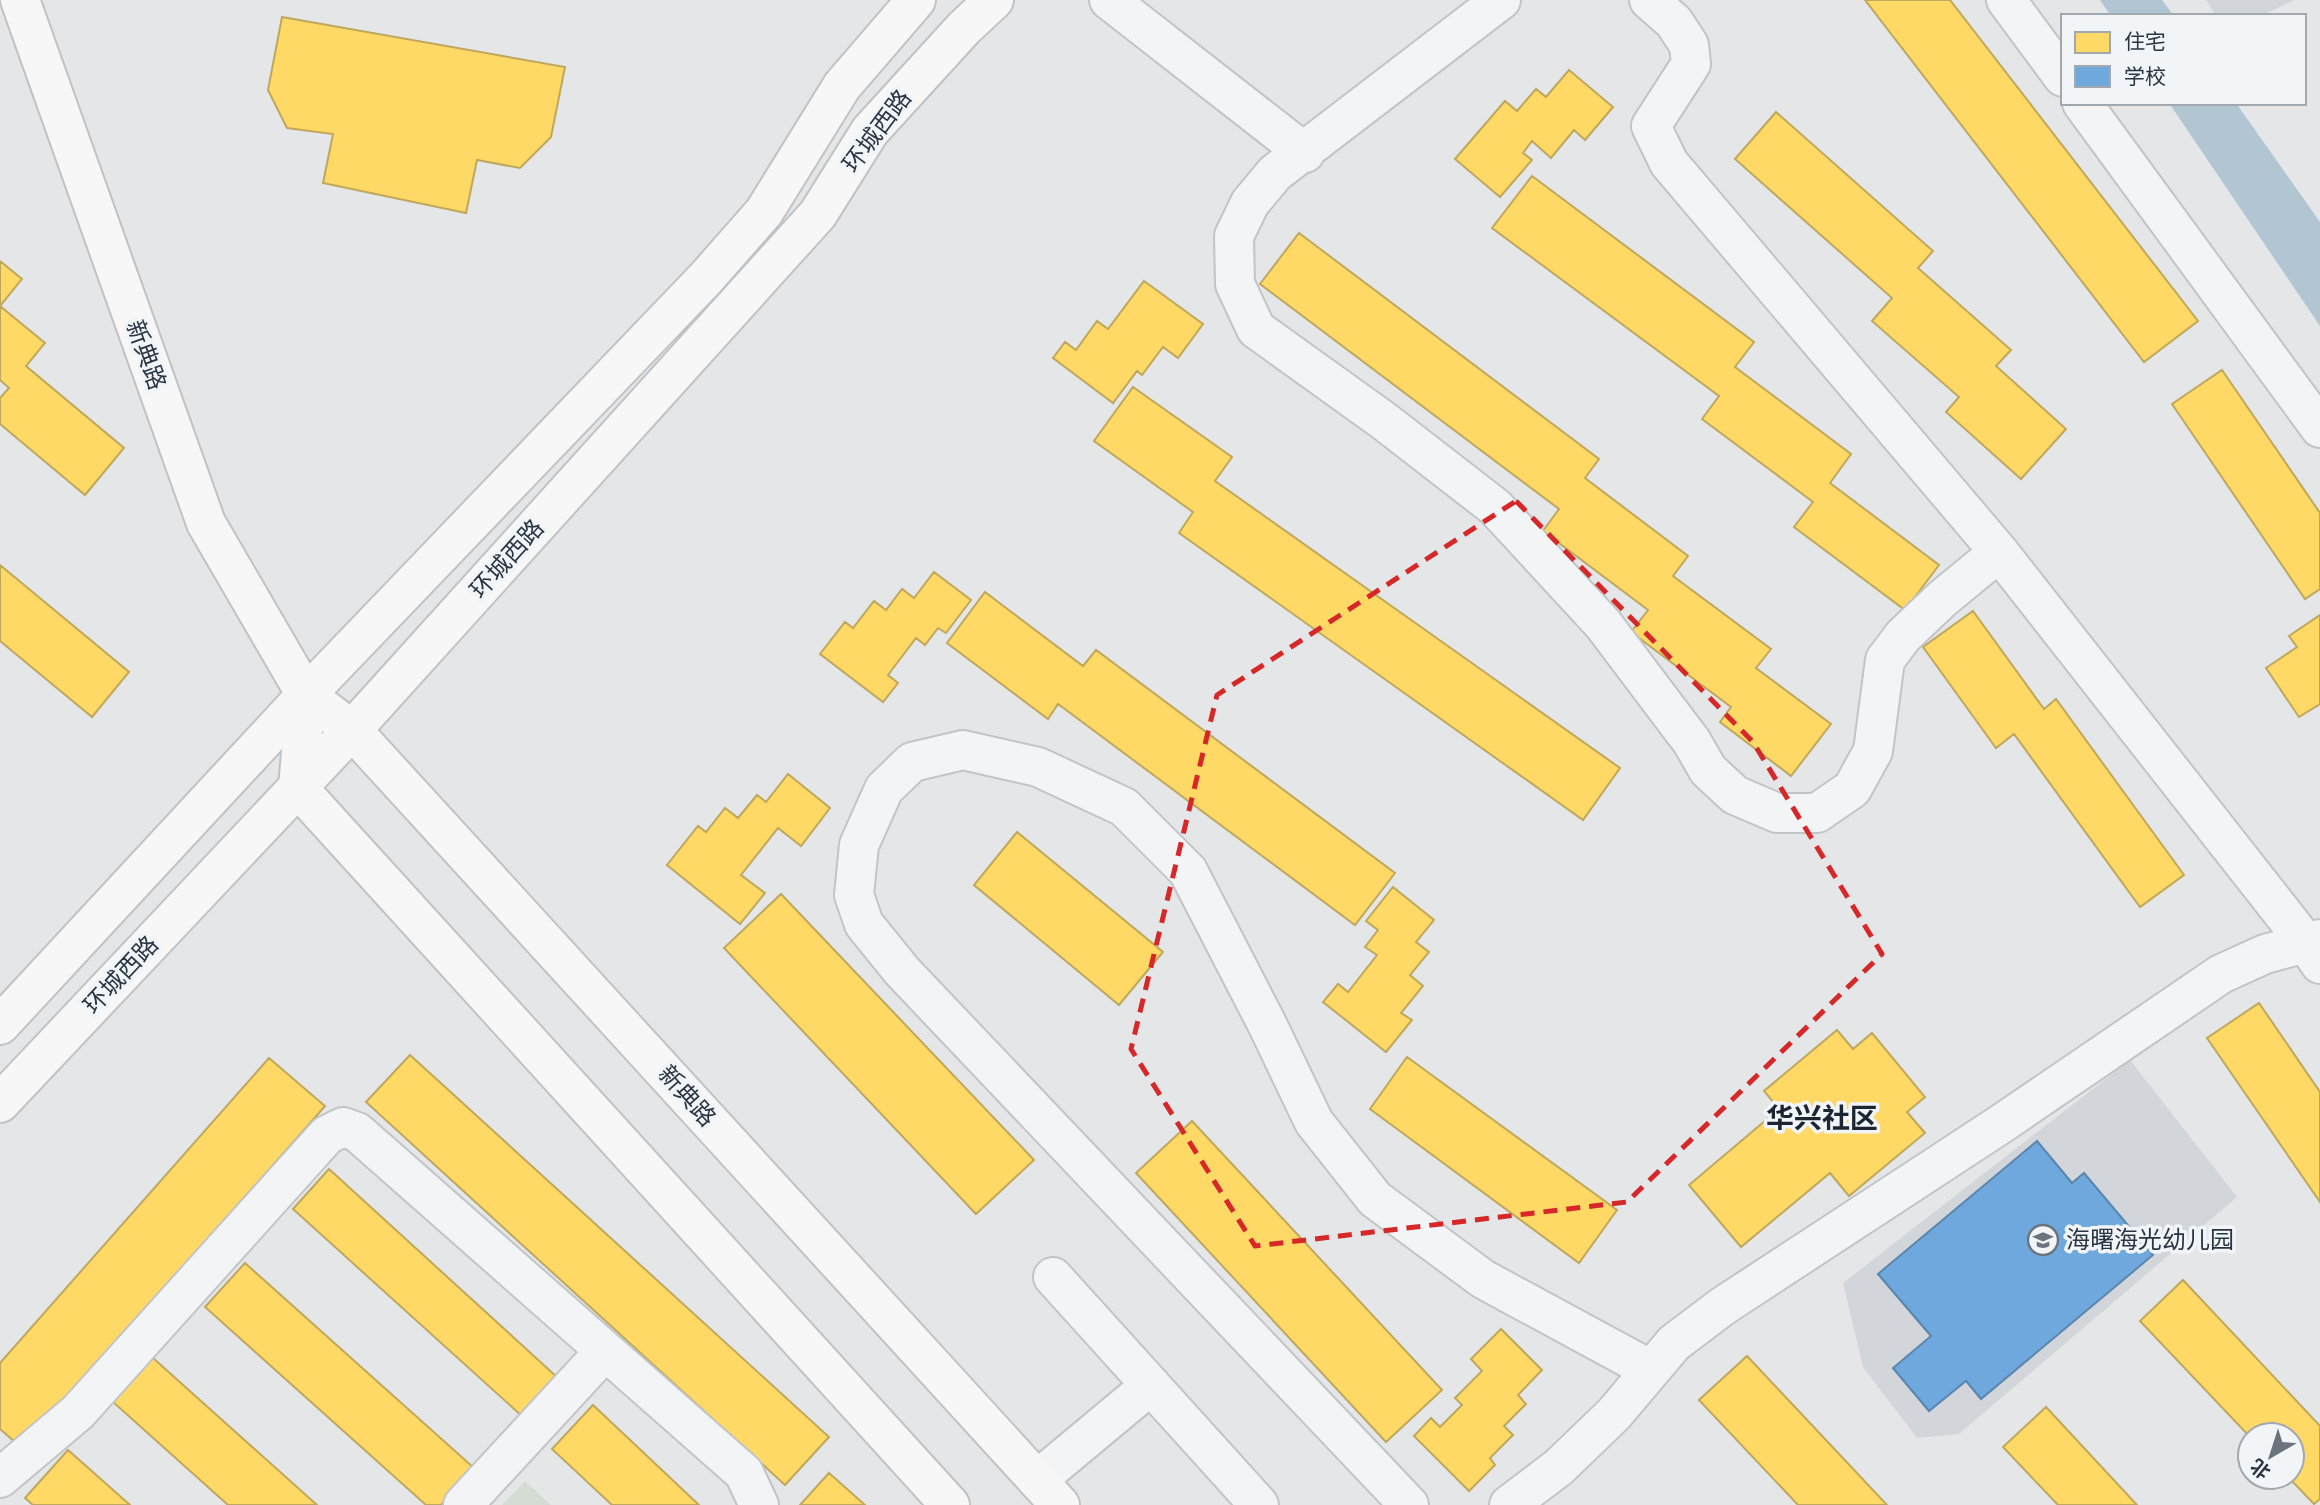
<svg xmlns="http://www.w3.org/2000/svg" width="2320" height="1505" viewBox="0 0 2320 1505" font-family="Quicksand,'Noto Sans SC',sans-serif">
<rect width="100%" height="100%" fill="#e4e6e8"/>
<!-- built -->
<path fill="#d2d6db" d="M2206,0H2294L2261,16H2216Z
M2130,1060L2237,1197L1959,1434L1917,1438L1863,1367L1843,1283Z"/>
<!-- green -->
<path fill="#d5dcd4" d="M525,1481L551,1505H502Z"/>
<!-- water -->
<path fill="#b2c5d3" d="M2100,0H2162L2174,16H2111Z
M2169,103H2236L2320,222V326Z"/>
<!-- homes -->
<path fill="#ffd966" stroke="#bfa85c" stroke-width="2" d="M1865,0H1950L2198,321L2144,362Z
M282,17L565,67L551,137L520,168L477,160L466,213L323,183L333,134L287,128L268,90Z
M1569,70L1613,107L1585,140L1574,130L1551,158L1532,141L1523,153L1532,160L1500,197L1455,159L1505,101L1517,111L1536,89L1546,97Z
M1776,112L1933,251L1918,268L2011,350L1996,366L2066,429L2021,479L1946,412L1959,397L1872,321L1892,298L1735,159Z
M1532,176L1754,342L1735,367L1851,454L1830,483L1939,565L1905,610L1794,527L1813,502L1702,419L1719,396L1492,228Z
M1299,233L1599,459L1585,478L1688,556L1673,576L1771,649L1756,668L1831,724L1791,776L1720,722L1731,707L1631,632L1648,610L1543,531L1559,509L1260,284Z
M0,261L22,279L0,306L45,343L26,366L124,448L85,495L0,424V398L9,388L0,380Z
M1144,281L1203,324L1178,358L1163,347L1142,375L1137,371L1113,403L1053,358L1065,342L1076,350L1097,321L1108,329Z
M2222,370L2320,513V589L2305,599L2172,404Z
M1133,387L1232,457L1215,481L1620,768L1583,820L1179,533L1193,512L1094,441Z
M0,565L129,672L92,717L0,641Z
M934,572L971,600L946,633L938,628L925,645L916,638L888,675L898,683L883,702L820,654L845,622L853,628L874,601L886,610L902,589L914,598Z
M985,592L1083,666L1096,650L1395,873L1355,925L1058,704L1048,719L947,643Z
M1973,611L2044,709L2056,699L2184,875L2140,907L2014,734L1996,748L1923,647Z
M2320,615V704L2299,717L2266,668L2297,647L2289,636Z
M788,774L830,808L801,846L778,828L741,875L765,893L740,924L667,865L698,826L706,832L725,808L738,818L757,795L766,802Z
M1017,832L1163,952L1119,1005L974,885Z
M1393,887L1434,920L1416,942L1429,952L1410,975L1423,986L1401,1013L1412,1020L1386,1052L1323,1002L1338,984L1348,992L1377,955L1365,947L1378,930L1366,921Z
M781,894L1034,1160L976,1214L724,948Z
M2259,1003L2320,1092V1202L2207,1038Z
M1837,1030L1853,1049L1872,1033L1925,1097L1907,1112L1925,1133L1849,1196L1830,1173L1741,1247L1689,1185L1779,1109L1764,1091Z
M410,1055L829,1437L785,1485L366,1102Z
M1407,1057L1617,1210L1579,1263L1370,1109Z
M269,1058L325,1106L23,1449L0,1429V1363Z
M1192,1121L1442,1390L1386,1442L1136,1173Z
M329,1169L558,1378L523,1417L293,1209Z
M245,1263L474,1468L441,1505H426L205,1307Z
M2183,1280L2320,1426V1499L2314,1504L2288,1477H2292V1435L2250,1437L2140,1321Z
M1501,1329L1542,1370L1518,1395L1526,1404L1504,1426L1513,1435L1490,1458L1495,1465L1469,1491L1414,1436L1431,1418L1440,1427L1462,1405L1455,1398L1482,1371L1471,1359Z
M1747,1356L1887,1505H1798L1699,1400Z
M153,1358L317,1505H228L113,1402Z
M593,1405L699,1505H612L552,1449Z
M2046,1407L2137,1505H2058L2003,1447Z
M68,1450L130,1505H33L25,1498Z
M829,1473L865,1505H800Z"/>
<!-- schools -->
<path fill="#6fa8dc" stroke="#5a86ae" stroke-width="2" d="M2037,1141L2072,1183L2084,1173L2153,1255L1981,1399L1966,1381L1929,1411L1893,1368L1931,1336L1878,1274Z"/>
<g fill="none" stroke-linecap="round" stroke-linejoin="round">
<!-- minor casing -->
<g stroke="#c2c4c6" stroke-width="42">
<path id="minor" d="M1109,0L1305,153
M1501,0L1275,173L1250,203L1234,236L1235,284L1256,329L1384,421L1495,507L1603,624L1692,742L1708,770L1735,795L1777,813H1817L1852,789L1873,751L1885,660L1903,636L1942,599L1999,552
M1649,0L1674,22L1689,45L1691,64L1651,126L1669,163L1999,552L2306,943L2320,964
M2006,0L2063,77
M2082,103L2320,428
M1053,1277L1259,1505
M0,1478L78,1412L327,1135L343,1127L357,1132L744,1473L759,1505
M1037,1480L1151,1385
M463,1505L605,1351
M1409,1505L902,971L864,924L854,895L859,845L884,789L912,762L963,750L1038,767L1124,807L1188,871L1267,1024L1314,1122L1375,1199L1483,1279L1651,1370
M1509,1505L1559,1467L1614,1414L1674,1343L1723,1306L2001,1124L2221,974L2265,954L2320,939"/>
</g>
<!-- major casing -->
<g stroke="#c0c3c6" stroke-width="42">
<path id="major" d="M20,0L206,523L306,695L352,730L1060,1505
M306,695L298,788L950,1505
M0,1025L306,695L706,278L764,212L842,86L916,0
M0,1103L352,730L818,214L870,131L964,28L994,0"/>
</g>
<!-- minor -->
<use href="#minor" stroke="#f3f4f6" stroke-width="38"/>
<!-- major -->
<use href="#major" stroke="#f7f7f7" stroke-width="38"/>
</g>
<!-- marked area -->
<path fill="none" stroke="#d62828" stroke-width="5" stroke-dasharray="14 9" stroke-linejoin="round" d="M1516,501L1753,742L1882,954L1627,1202L1255,1246L1131,1049L1217,695Z"/>
<!-- icons -->
<defs>
<g id="school-ring" transform="scale(1.575)"><circle r="9.5" fill="#f2f5f8" stroke="#6b737d" stroke-width="1.5"/><path d="M0-5L7-2L0 1L-7-2ZM-4 1L0 2.5L4 1V4Q0 6-4 4Z" fill="#6b737d"/></g>
</defs>
<g fill-rule="evenodd">
<use href="#school-ring" x="2043" y="1240"/>
</g>
<g text-anchor="middle" stroke-width="7" stroke-linejoin="round" paint-order="stroke">
<!-- street labels -->
<g font-size="24" fill="#2a3543" stroke="#f2f5f8">
<text transform="translate(877 131) rotate(-53)" y="8">环城西路</text>
<text transform="translate(146 355) rotate(70)" y="8">新典路</text>
<text transform="translate(507 559) rotate(-48)" y="8">环城西路</text>
<text transform="translate(121 975) rotate(-47)" y="8">环城西路</text>
<text transform="translate(687 1096) rotate(48)" y="8">新典路</text>
</g>
<!-- poi labels -->
<g font-size="24" fill="#2a3543" stroke="#f2f5f8" text-anchor="start">
<text x="2066" y="1248">海曙海光幼儿园</text>
</g>
<!-- quarter labels -->
<g font-size="28" font-weight="bold" fill="#1c2633" stroke="#f2f5f8">
<text x="1822" y="1128">华兴社区</text>
</g>
</g>
<!-- legend -->
<rect x="2061" y="14" width="245" height="91" fill="#f2f5f8" stroke="#a2a8b0" stroke-width="2"/>
<rect x="2075" y="32" width="35" height="21" fill="#ffd966" stroke="#a2a8b0" stroke-width="2"/>
<text x="2124" y="49" font-size="21" fill="#2a3543">住宅</text>
<rect x="2075" y="66" width="35" height="21" fill="#6fa8dc" stroke="#a2a8b0" stroke-width="2"/>
<text x="2124" y="84" font-size="21" fill="#2a3543">学校</text>
<!-- north arrow -->
<g transform="translate(2271 1456) rotate(219)"><circle r="33" fill="#f2f5f8" stroke="#a2a8b0" stroke-width="2"/>
<path d="M0-5L12 26L0 18L-12 26Z" fill="#6b737d"/>
<text y="-10" font-size="19" font-weight="bold" text-anchor="middle" fill="#2a3543">北</text>
</g>
</svg>
